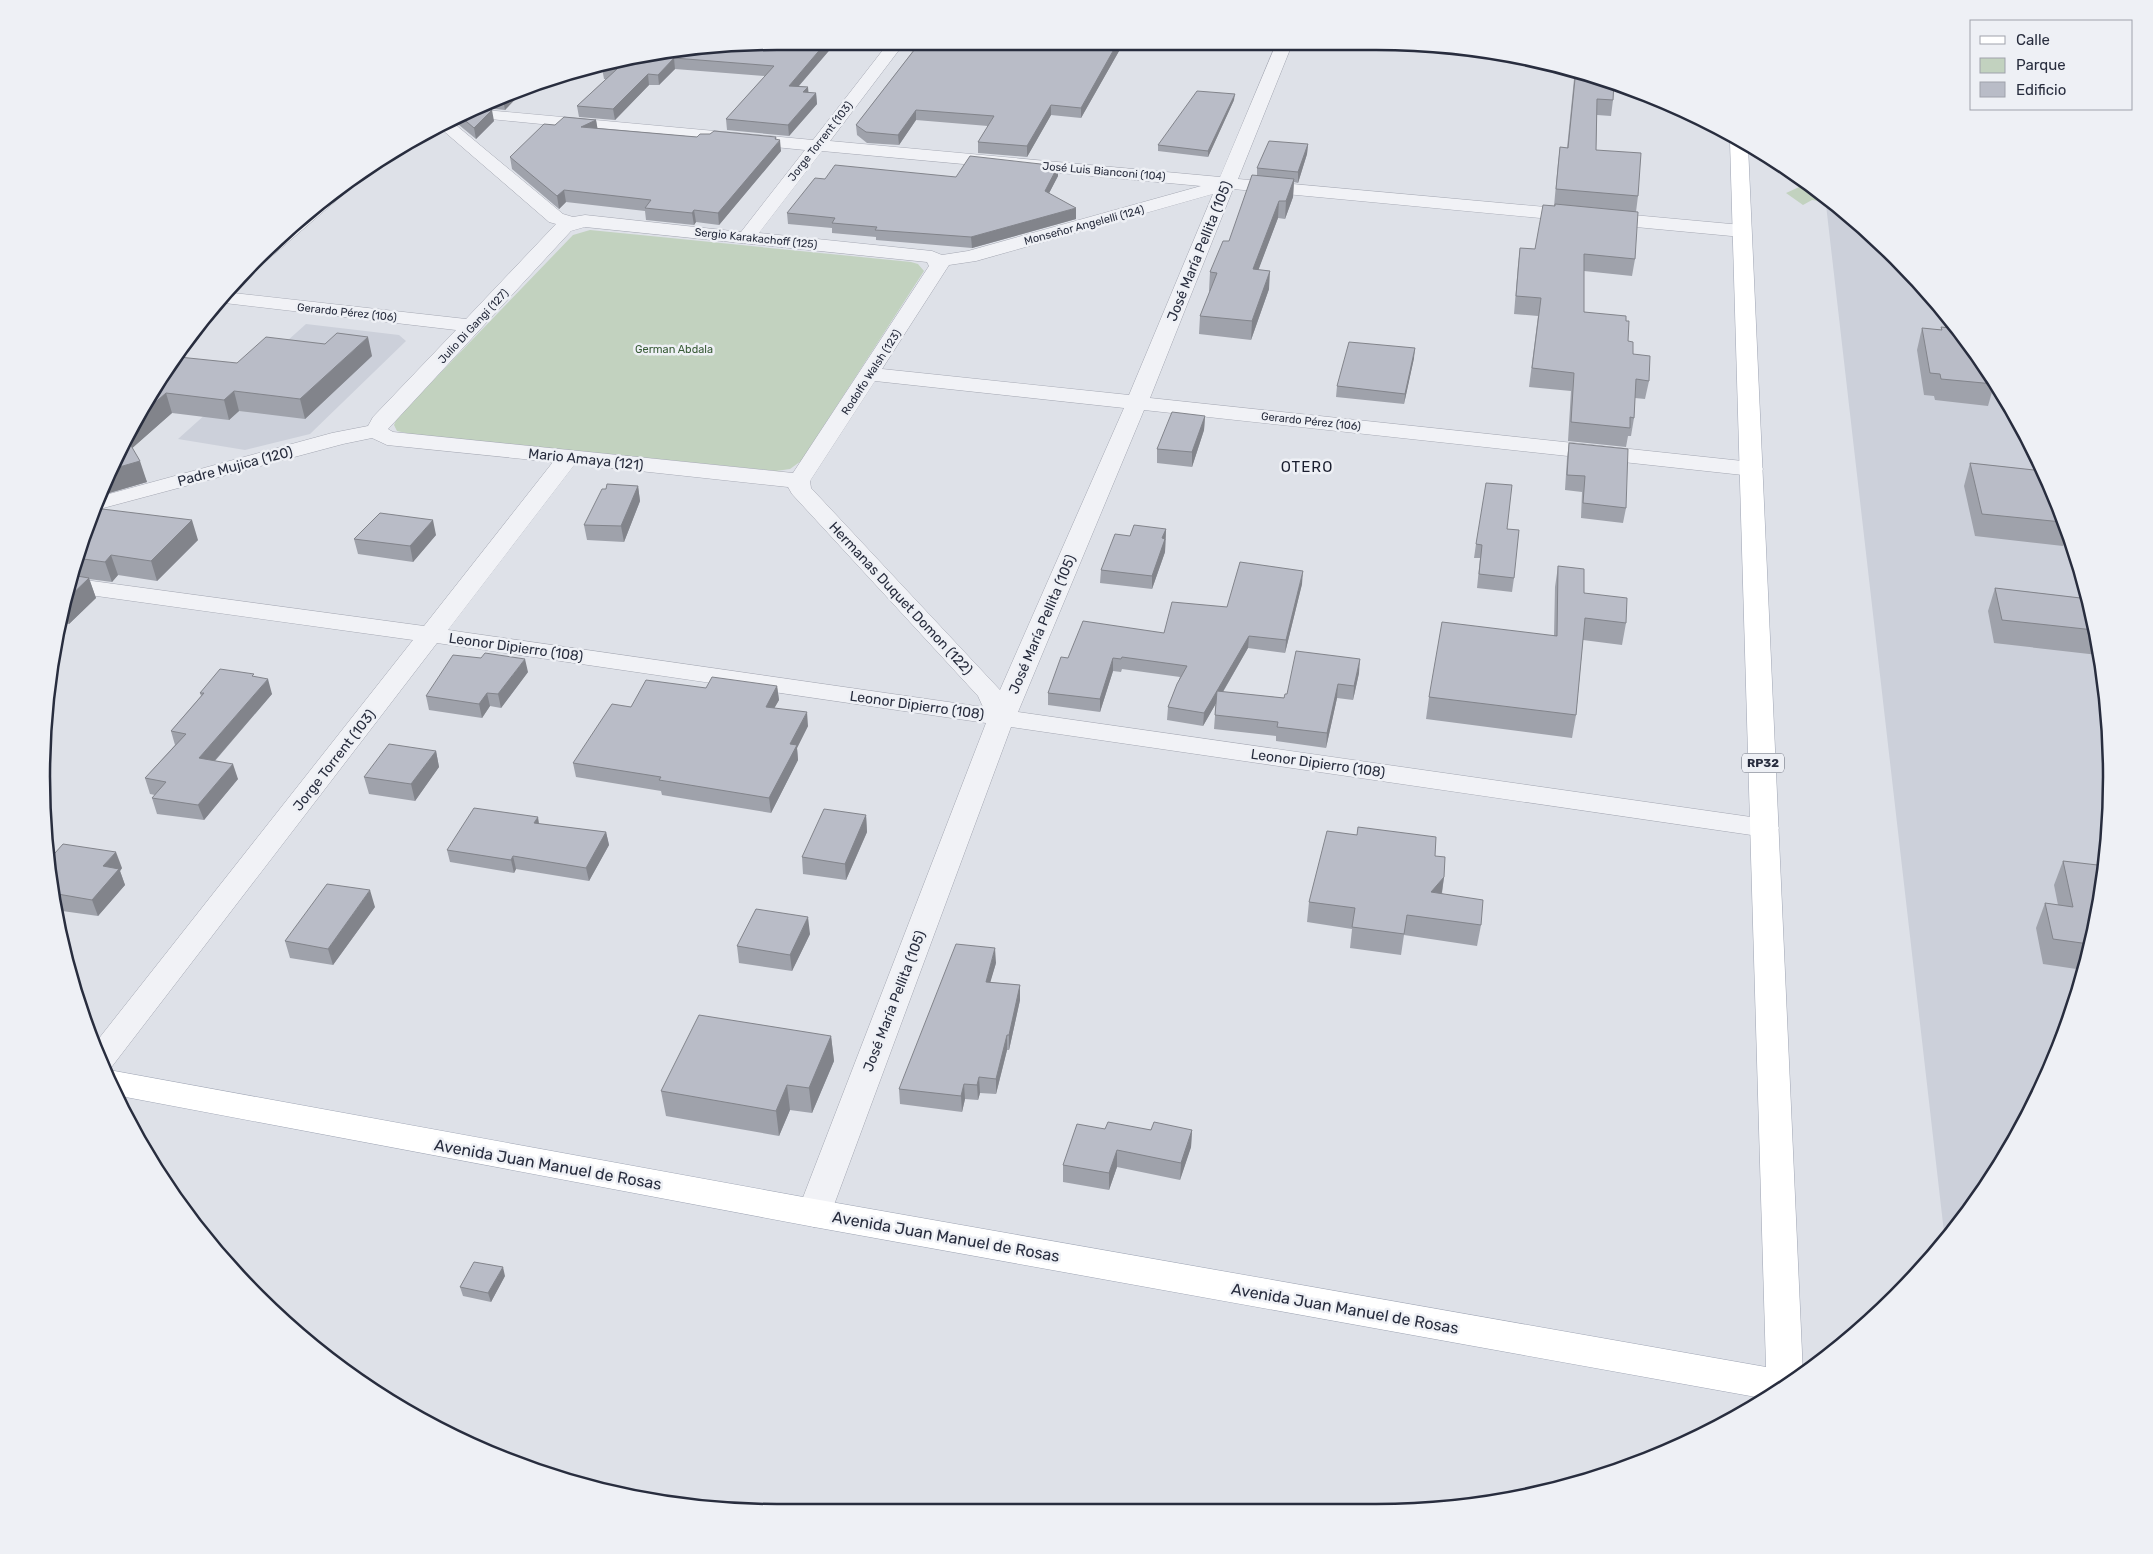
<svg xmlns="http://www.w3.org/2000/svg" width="2153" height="1554" viewBox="0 0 2153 1554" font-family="Rubik,sans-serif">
<rect width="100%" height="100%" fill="#dee1e8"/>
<!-- built -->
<path fill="#ccd0da" d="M1825,196L1861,224L1960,329L2036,451L2087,586L2110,729L2105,873L2073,1013L2013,1145L1945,1241Z
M306,324L399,335L406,341L310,434L245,450L178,439Z"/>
<!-- green -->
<path fill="#c2d2bf" d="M1808,183L1833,203L1812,200L1803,205L1786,193Z
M590,230L911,262L918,264L924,271L801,461L790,469L776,471L411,434L397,431L394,425L397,418L573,235Z"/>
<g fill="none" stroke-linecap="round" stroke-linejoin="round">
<!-- minor casing -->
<g stroke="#a4a7b2" stroke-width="1">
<path id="minor" d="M1277,42H1293L1238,179L1742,225L1749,227L1751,231L1749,235L1742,237L1233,189L1150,398L1752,462L1760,464L1763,469L1760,474L1752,476L1144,410L1018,712L1765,819L1775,822L1779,828L1775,834L1765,837L1011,727L831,1213L826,1223L814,1227L802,1223L797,1213L986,723L437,643L110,1069L104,1071L93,1046L413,640L68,592H67L70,578L424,626L553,462L387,445L372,438L343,444L92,511L98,497L332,433L368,426L373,417L456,330L216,302L224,292L466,319L556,224L549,222L439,127L451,121L563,214L573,217L585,215L741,232L805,150L460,116L474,109L813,140L886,46H902L830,141L1220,177ZM822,151L1201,186L968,251L942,255L932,251L759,233ZM1213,194L1129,395L882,369L949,265L976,261ZM585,227L927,262L929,266L793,473L393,432L388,429L571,231ZM875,381L1124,408L1000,690L811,488L810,481ZM575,464L788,487L792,494L978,696L983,707L448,630Z
M360,172L363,176L360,180L265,262L253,263L292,224Z"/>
</g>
<!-- major casing -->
<g stroke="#9ea4b3" stroke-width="1">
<path id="major" d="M1733,137L1748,146L1803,1375L1767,1399L814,1227L115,1095L104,1072L109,1070L814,1199L1766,1367L1730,141Z"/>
</g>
<!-- minor -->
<use href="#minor" fill="#f1f2f6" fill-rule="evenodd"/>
<!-- major -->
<use href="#major" fill="#fff" fill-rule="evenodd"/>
</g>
<!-- wall -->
<path fill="#9fa2ab" d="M1123,44L1081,118L1051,115L1027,157L978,153V142L988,126L916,120L899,145L867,143L857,135L856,125L918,45Z
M833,46L799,86L808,87V93H816L817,104L789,136L727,130L726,119L765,76L675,69L659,85H649L615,120L579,117L577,106L606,79H604L602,68L681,48Z
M1575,69L1614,82L1613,100L1611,116L1597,115L1596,150L1638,196L1636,212L1635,259L1632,276L1584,271V312L1626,321L1628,341L1633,354L1649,381L1645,399L1635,398L1634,418L1631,436H1628L1626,447L1568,441L1571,391L1529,387L1538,316L1514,314L1518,265L1520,248L1535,249L1554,206L1558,163L1560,147L1567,148Z
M528,86L505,110L476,107L495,97Z
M1234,100L1208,157L1158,151V145Z
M460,116L494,121L476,139L453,120Z
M596,120L597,128L697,137L776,139L781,151L719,225L696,222L694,225L646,220L645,211L566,202L559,209L512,169L510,157L555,125Z
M1308,144L1307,154L1298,183L1294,182L1293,197L1285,219L1278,218L1258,270L1269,289L1251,340L1199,334L1200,316L1210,291H1209L1210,272L1229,241L1257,176V168Z
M1058,176L1049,193L1076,219L972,248L876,240V237L832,233V228L788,224L787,213L825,179L956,177Z
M1941,327L1960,329L1994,385L1988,406L1935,400L1934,396L1924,395L1917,350L1922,328L1941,330Z
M372,356L305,419L239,411L229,420L172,413L132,448L147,482L99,496L117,452L165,369L237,363Z
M1414,358L1404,404L1336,397L1337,386Z
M1205,416L1204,430L1192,467L1157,463V449Z
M1569,443L1626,508L1623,523L1581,518L1582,492L1565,490L1567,458Z
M1970,463L2043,471L2067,535L2063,546L1975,536L1964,486Z
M638,486L640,501L624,542L587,540L584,525Z
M1166,529L1165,552L1152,589L1100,583L1101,570L1130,536Z
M1507,529L1514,578L1512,592L1477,588L1480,558H1474L1476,544Z
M436,535L413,562L358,554L354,539Z
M198,540L157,581L118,575L112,582L89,579L96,598L69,624L58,623L80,541Z
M1558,566L1584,593L1626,623L1622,645L1583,640L1576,715L1572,738L1426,719L1429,697L1554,636L1555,587Z
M1302,584L1285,653L1248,648L1223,692L1284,698L1287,694L1359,673L1353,700L1337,698L1326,748L1276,741V736L1214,729L1216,703L1203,726L1167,720L1168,707L1180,677L1122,669L1121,672L1113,671L1100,712L1048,705V693L1068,658L1164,633L1227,607Z
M1995,588L2089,599L2098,655L1994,643L1988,611Z
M528,672L501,708L490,706L482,718L429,710L426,696Z
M255,677L272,694L215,761L238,779L204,820L157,814L152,798L155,795L150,794L145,778L175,745L171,731L201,696L200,693Z
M777,686L779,700L774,708L808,726L797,748L798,760L771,813L662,795L661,791L576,777L573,763L631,707Z
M436,751L439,767L415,801L369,794L364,777Z
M866,815L867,832L846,880L803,874L802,857Z
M539,824L606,832L609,845L589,881L516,869L514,873L450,862L447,850Z
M1435,856L1444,877L1442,893L1481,925L1477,946L1404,935L1401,955L1350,948L1352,929L1307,922L1309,902Z
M2063,861L2105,873L2083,970L2043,964L2036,928L2045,903L2058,905L2054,885Z
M122,868L120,871L125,885L98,916L55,910L48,873Z
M375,907L333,965L290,958L285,941Z
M810,934L792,971L739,963L737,946Z
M996,963L990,982L1020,985V1000L1009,1050H1007L996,1094L980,1093L978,1100L965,1099L962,1112L900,1104L899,1089Z
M831,1036L834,1061L812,1113L790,1110L779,1136L666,1116L661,1091Z
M1105,1129L1192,1130L1191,1147L1180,1180L1117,1167L1109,1190L1063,1182V1165Z
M505,1276L491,1302L463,1296L460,1287Z"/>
<!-- shaded-wall -->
<path fill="#82848b" d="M1117,44H1123L1081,118V108Z
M823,46H833L790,96L789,86Z
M674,58L675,69L659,85L658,75Z
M648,74L649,85L615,120L613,109Z
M528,86L505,110L503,99L509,93Z
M808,87L809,98L803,92Z
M816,93L817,104L789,136L788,125Z
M1235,94L1234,100L1208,157V151Z
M1051,105V115L1027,157V146Z
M492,110L494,121L476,139L474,128Z
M916,110V120L899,145L898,135Z
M596,120L598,131L581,127Z
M776,137L777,144L780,140L781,151L719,225L718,213Z
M1308,144L1307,154L1298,183V172Z
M1058,166V176L1045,201V191Z
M1294,179L1293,197L1285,219L1286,201Z
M564,190L566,202L559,209L557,196Z
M1279,201L1278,218L1252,287L1253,269Z
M1076,208V219L972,248L971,237Z
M694,210L696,222L694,225L692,213Z
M1270,271L1269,289L1251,340L1252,321Z
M368,337L372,356L305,419L300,399Z
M1415,348L1414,358L1404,404L1405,394Z
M234,391L239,411L229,420L224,400Z
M166,393L172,413L129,451L125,438L136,419Z
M1205,416L1204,430L1192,467V452Z
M140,461L147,482L99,496L109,470Z
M638,486L640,501L624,542L621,526Z
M192,520L198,540L157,581L151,561Z
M433,520L436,535L413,562L410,546Z
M1166,529L1165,552L1152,589V576L1162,538Z
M111,555L118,575L112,582L105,562Z
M1303,571L1302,584L1285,653L1286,640Z
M89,578L96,598L69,624L63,606L64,602Z
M1249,636L1248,648L1203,726L1204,713Z
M1113,658V671L1100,712V699Z
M525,659L528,672L501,708L498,694Z
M1360,659L1359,673L1353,700L1354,686Z
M268,679L272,694L204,773L199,758Z
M1338,684L1337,698L1326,748L1327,733Z
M777,686L779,700L767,721L766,707Z
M487,693L490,706L482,718L479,704Z
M807,712L808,726L797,748L798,760L771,813L769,798L790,744Z
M436,751L439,767L415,801L411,784Z
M233,764L238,779L204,820L198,805Z
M866,815L867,832L846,880L845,864Z
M538,817L540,830L534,823Z
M606,832L609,845L589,881L586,868Z
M116,852L122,868L120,871L125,885L98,916L92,900L103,866Z
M513,856L516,869L514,873L511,860Z
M1444,877L1441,898L1431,892Z
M370,890L375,907L333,965L328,949Z
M808,917L810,934L792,971L790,955Z
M995,948L996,963L986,997V982Z
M1020,985V1000L1009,1050V1035Z
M1007,1035V1050L996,1094V1079Z
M831,1036L834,1061L812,1113L809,1088Z
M979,1077L980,1093L978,1100L977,1085Z
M964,1084L965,1099L962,1112L961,1096Z
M787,1085L790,1110L779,1136L776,1111Z
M1192,1130L1191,1147L1180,1180L1181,1163Z
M1117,1150V1167L1109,1190V1173Z
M503,1267L505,1276L491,1302L488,1293Z"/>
<!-- building -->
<path fill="#b9bcc7" stroke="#82848b" d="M1117,44L1081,108L1051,105L1027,146L978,142L994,116L916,110L898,135L866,132L856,125L918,45Z
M823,46L789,86L808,87L803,92L816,93L788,125L726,119L774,66L674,58L658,75L648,74L613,109L577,106L617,69L602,68L608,62L681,48Z
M1576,69L1614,82L1613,100L1597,99L1596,150L1641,153L1638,196L1556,189L1560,147L1568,148Z
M1197,91L1235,94L1208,151L1158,145Z
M509,93L503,99L494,98L495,97Z
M474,108L492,110L474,128L460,116Z
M564,117L596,120L581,127L697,137L700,134H710L714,131L776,137L775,139L780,140L718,213L694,210L692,213L645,208L651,200L564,190L557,196L510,157L544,124L555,125Z
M1269,141L1308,144L1298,172L1257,168Z
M970,156L1058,166L1045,191L1076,208L971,237L875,230L877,227L832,223L835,218L787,213L815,178L825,179L835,165L956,177Z
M1252,175L1294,179L1286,201H1279L1253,269L1270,271L1252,321L1200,316L1217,273L1210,272L1223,241H1229Z
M1555,204L1638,212L1635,259L1584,254V312L1626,316V321H1629L1628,341L1633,342V354L1650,356L1649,381L1636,379L1634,418L1630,417V428L1571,422L1574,373L1532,368L1541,298L1516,296L1520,248L1535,249L1543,205L1555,206Z
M1941,327L1960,329L1994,384L1941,379L1940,374L1930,373L1922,328L1942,330Z
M337,333L368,337L300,399L234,391L224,400L166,393L136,419L165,369L179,357L237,363L266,337L325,344Z
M1349,342L1415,348L1405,394L1337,386Z
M1172,412L1205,416L1192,452L1157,449Z
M126,437L140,461L109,470L117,452Z
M1569,443L1628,449L1626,508L1583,503L1585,476L1567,475Z
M1970,463L2043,471L2062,522L1982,514Z
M1486,483L1512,485L1507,529L1519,530L1514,578L1479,574L1482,545L1476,544Z
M607,484L638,486L621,526L584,525L602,489H606Z
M94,508L192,520L151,561L111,555L105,562L76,558L80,541Z
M380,513L433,520L410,546L354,539Z
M1134,525L1166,529L1162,538L1165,539L1152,576L1101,570L1115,534L1130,536Z
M1240,562L1303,571L1286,640L1249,636L1204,713L1168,707L1177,684L1187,666L1122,657L1121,659L1113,658L1100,699L1048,693L1061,657L1068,658L1083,621L1164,633L1172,602L1227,607Z
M1558,566L1584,569V593L1627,598L1626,623L1585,618L1576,715L1429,697L1442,622L1557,636Z
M71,575L89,578L64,602Z
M1995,588L2089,599L2094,630L2002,620Z
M1296,651L1360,659L1354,686L1338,684L1327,733L1277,727L1278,722L1215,715L1217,691L1284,698L1285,694H1287Z
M485,653L525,659L498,694L487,693L479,704L426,696L453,655L481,658Z
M220,669L254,674L252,676L268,679L199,758L233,764L198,805L152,798L166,782L145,778L186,734L171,731L204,693H200Z
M712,677L777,686L766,707L807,712L790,744L797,745L769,798L659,780L661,777L573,763L612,704L631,707L646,680L706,688Z
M389,744L436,751L411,784L364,777Z
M474,808L538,817L534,823L606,832L586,868L513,856L511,860L447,850Z
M824,809L866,815L845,864L802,857Z
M1358,827L1436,837L1435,856L1445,857L1444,877L1431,892L1483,900L1481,925L1407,915L1404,934L1352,927L1355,908L1309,902L1327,831L1357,835Z
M63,844L116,852L103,866L119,869L92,900L52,893L48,873L47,862Z
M2063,861L2106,866L2105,873L2089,944L2053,939L2045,903L2073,907Z
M327,884L370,890L328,949L285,941Z
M756,909L808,917L790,955L737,946Z
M956,944L995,948L986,982L1020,985L1009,1035H1007L996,1079L979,1077L977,1085L964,1084L961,1096L899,1089Z
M699,1015L831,1036L809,1088L787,1085L776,1111L661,1091Z
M1108,1122L1151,1130L1154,1122L1192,1130L1181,1163L1117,1150L1109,1173L1063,1165L1077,1124L1105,1129Z
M474,1262L503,1267L488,1293L460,1287Z"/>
<g text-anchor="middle" stroke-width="5" stroke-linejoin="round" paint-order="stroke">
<!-- far-street labels -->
<g font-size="11" fill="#282d3e" stroke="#eef0f5">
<text transform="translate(820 141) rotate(-52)" y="4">Jorge Torrent (103)</text>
<text transform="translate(1104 171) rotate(5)" y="4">José Luis Bianconi (104)</text>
<text transform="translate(1084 225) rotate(-15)" y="4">Monseñor Angelelli (124)</text>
<text transform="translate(756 238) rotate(6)" y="4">Sergio Karakachoff (125)</text>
<text transform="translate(347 312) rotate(6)" y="4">Gerardo Pérez (106)</text>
<text transform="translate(473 326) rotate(-47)" y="4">Julio Di Gangi (127)</text>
<text transform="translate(871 372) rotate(-57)" y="4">Rodolfo Walsh (123)</text>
<text transform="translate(1311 421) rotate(6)" y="4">Gerardo Pérez (106)</text>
</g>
<!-- far-park labels -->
<g font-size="11" fill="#375a35" stroke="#eef0f5">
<text x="674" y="353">German Abdala</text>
</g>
<!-- shield labels -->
<rect fill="#eef0f5" stroke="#636875" stroke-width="1" x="1742" y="753.5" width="42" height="19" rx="4"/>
<g font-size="12" font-weight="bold" fill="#282d3e">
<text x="1763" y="767">RP32</text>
</g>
<!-- street labels -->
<g font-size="14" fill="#282d3e" stroke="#eef0f5">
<text transform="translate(1199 251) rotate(-68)" y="5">José María Pellita (105)</text>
<text transform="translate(586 459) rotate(6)" y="5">Mario Amaya (121)</text>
<text transform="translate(235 466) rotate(-15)" y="5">Padre Mujica (120)</text>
<text transform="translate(901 598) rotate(47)" y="5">Hermanas Duquet Domon (122)</text>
<text transform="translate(1042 624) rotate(-67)" y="5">José María Pellita (105)</text>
<text transform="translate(516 647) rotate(8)" y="5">Leonor Dipierro (108)</text>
<text transform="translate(917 705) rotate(8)" y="5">Leonor Dipierro (108)</text>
<text transform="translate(334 760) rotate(-52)" y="5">Jorge Torrent (103)</text>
<text transform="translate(1318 763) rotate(8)" y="5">Leonor Dipierro (108)</text>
<text transform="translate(894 1001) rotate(-69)" y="5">José María Pellita (105)</text>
</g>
<!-- neighbourhood labels -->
<g font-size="15" letter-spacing="1" fill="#1a1e2f" stroke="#eef0f5">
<text x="1307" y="472">OTERO</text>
</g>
<!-- near-street labels -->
<g font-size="16" fill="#282d3e" stroke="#eef0f5">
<text transform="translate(548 1164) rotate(10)" y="6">Avenida Juan Manuel de Rosas</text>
<text transform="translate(946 1236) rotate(10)" y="6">Avenida Juan Manuel de Rosas</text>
<text transform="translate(1345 1308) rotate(10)" y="6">Avenida Juan Manuel de Rosas</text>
</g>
</g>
<!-- crop -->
<path d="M0 0H2153V1554H0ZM777 50H1376A727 727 0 0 1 2103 777V777A727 727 0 0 1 1376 1504H777A727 727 0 0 1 50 777V777A727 727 0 0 1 777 50Z" fill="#eef0f5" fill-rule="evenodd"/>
<path fill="none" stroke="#282d3e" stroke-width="2.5" d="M777 50H1376A727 727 0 0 1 2103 777V777A727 727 0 0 1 1376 1504H777A727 727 0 0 1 50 777V777A727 727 0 0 1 777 50Z"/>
<!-- legend -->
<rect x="1970" y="20" width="162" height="90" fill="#eef0f5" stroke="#9fa2ac"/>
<rect x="1980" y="36" width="25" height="8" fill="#ffffff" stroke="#9fa2ac"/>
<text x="2016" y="45" font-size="15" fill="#282d3e">Calle</text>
<rect x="1980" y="58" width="25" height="15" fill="#c2d2bf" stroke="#9fa2ac"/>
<text x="2016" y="70" font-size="15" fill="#282d3e">Parque</text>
<rect x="1980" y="82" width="25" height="15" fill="#b9bcc7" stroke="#9fa2ac"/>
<text x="2016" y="95" font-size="15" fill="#282d3e">Edificio</text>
</svg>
